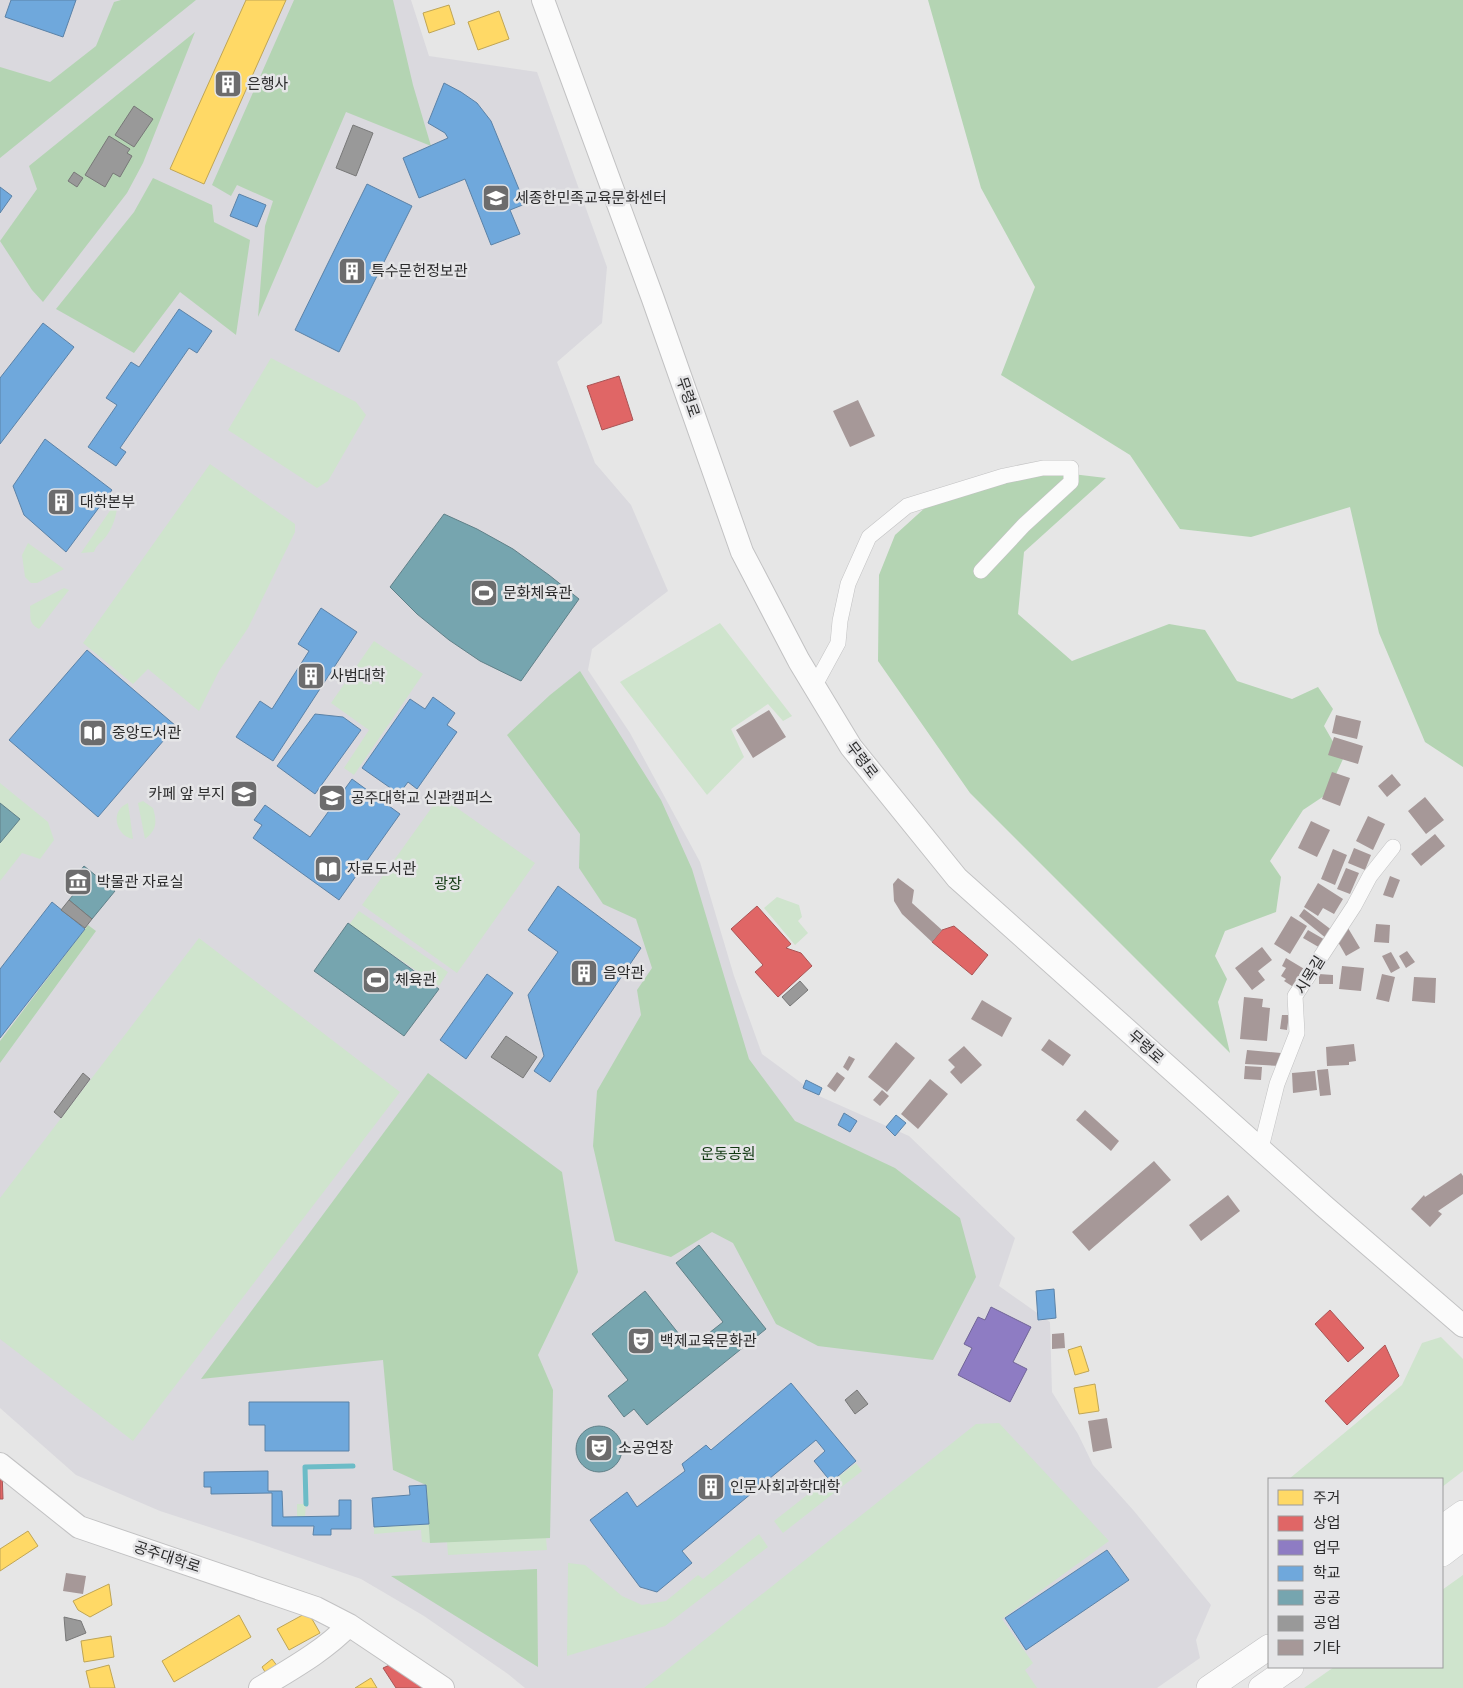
<svg xmlns="http://www.w3.org/2000/svg" width="1463" height="1688" viewBox="0 0 1463 1688" font-family="'Golos Text','Noto Sans KR',sans-serif">
<rect width="100%" height="100%" fill="#e6e6e6"/>
<!-- built -->
<path fill="#dad9de" d="M0,0H411L429,56L537,72L607,267L602,323L557,362L595,463L631,505L668,591L592,649L588,670L630,733L700,862L734,976L762,1054L819,1096L909,1136L1015,1238L999,1286L1050,1322L1052,1392L1078,1434L1093,1465L1134,1511L1211,1605L1196,1640L1200,1658L1157,1688H525L508,1674L424,1616L361,1579L258,1543L160,1511L76,1475L0,1408Z"/>
<!-- green -->
<path fill="#cfe4cd" d="M271,358L356,402L366,415L328,481L317,488L228,430Z
M210,464L295,524V532L248,628L219,671L199,711L148,669L133,684L83,643Z
M118,499C117,514 114,527 104,539C100,543 96,546 94,552L81,553Z
M28,543L64,569L37,583H31L25,577L22,555Z
M64,588L69,590L39,629C28,623 31,617 30,606Z
M720,623L792,716L783,721L768,704L731,729L744,757L707,795L620,682Z
M374,641L423,674L354,775L344,768L369,730L331,703Z
M0,783L48,822L54,840L40,859L22,853L0,881V843L20,819L0,803Z
M440,796L535,863L457,973L362,905Z
M143,801L153,808C157,822 157,830 145,839L138,803Z
M128,803L133,839C116,836 109,811 128,803Z
M777,897L799,905L802,917L798,921L808,933L795,945L764,908Z
M359,911L448,972L439,986L349,925Z
M199,938L400,1092L133,1441L0,1339V1198Z
M1441,1337L1463,1359V1471L1442,1487V1479H1289L1402,1385L1422,1343Z
M999,1423L1109,1541L1002,1619L1033,1663L1025,1670L1037,1688H644L976,1424Z
M856,1463L862,1471L783,1533L774,1521L825,1481L828,1485Z
M297,1504H306L305,1516L314,1517L297,1525Z
M429,1524L430,1543L422,1542L421,1530L374,1534V1527Z
M759,1534L768,1547L665,1626L567,1656L568,1563L585,1565L622,1596L642,1605L666,1601L698,1575L703,1579Z
M546,1538L547,1550L448,1555L447,1542Z
M1463,1575V1688H1304L1334,1667H1442V1590Z"/>
<!-- forest -->
<path fill="#b4d4b3" d="M121,0H196L0,158V67L50,82L96,46L114,2Z
M294,0H393L413,85L431,146L346,112L258,317L265,226L273,201L237,185L231,196L212,185Z
M928,0H1463V767L1425,742L1379,633L1350,507L1251,537L1180,529L1130,455L1001,375L1035,287L981,188Z
M195,32L143,163L127,193L43,302L32,290L0,241L37,189L29,166Z
M153,178L212,205L214,222L250,240L236,335L180,292L134,353L56,309L134,212Z
M1047,471L1106,478L1024,552L1018,614L1072,661L1169,624L1205,630L1237,681L1292,699L1318,687L1333,709L1324,726L1343,759L1327,794L1303,810L1270,861L1281,877L1276,912L1225,931L1215,956L1227,979L1218,1002L1230,1053L970,793L878,661L879,575L895,535L927,506Z
M580,671L661,800L692,869L749,1059L795,1121L895,1168L960,1218L976,1277L933,1360L818,1346L776,1324L733,1243L712,1232L671,1257L615,1241L593,1146L597,1091L641,1015L637,990L652,968L636,919L603,904L579,868L580,834L507,735L550,695Z
M88,925L96,931L0,1063V1041Z
M428,1073L562,1172L578,1272L538,1355L553,1390L550,1538L430,1543L426,1485L393,1470L383,1360L201,1379Z
M537,1569L538,1667L391,1576Z"/>
<!-- homes -->
<path fill="#ffd966" stroke="#bfa555" d="M246,0H286L204,184L170,169Z
M449,5L455,24L429,33L423,13Z
M499,11L509,39L478,50L468,22Z
M1081,1346L1089,1371L1075,1375L1068,1350Z
M1095,1384L1099,1411L1079,1414L1074,1388Z
M28,1531L38,1546L0,1571V1549Z
M109,1584L112,1605L90,1617L78,1610L73,1601Z
M308,1612L320,1633L289,1650L277,1629Z
M239,1615L251,1637L174,1682L162,1661Z
M111,1636L114,1657L84,1662L81,1641Z
M272,1659L278,1667L267,1675L262,1667Z
M109,1665L115,1688H90L86,1671Z
M371,1678L377,1688H355Z"/>
<!-- shops -->
<path fill="#e06666" stroke="#aa5455" d="M619,376L633,420L602,430L587,386Z
M757,906L791,944L786,948L801,953L812,966L778,997L755,972L763,965L731,929Z
M954,926L988,955L972,975L932,942L942,930Z
M1330,1310L1364,1348L1348,1362L1315,1324Z
M1385,1345L1399,1376L1347,1425L1325,1401Z
M0,1470L2,1471L3,1499H0Z
M394,1663L435,1688H396L383,1668Z"/>
<!-- offices -->
<path fill="#8e7cc3" stroke="#706496" d="M991,1307L1031,1327L1013,1362L1027,1369L1010,1402L958,1375L972,1348L964,1344L978,1317L985,1320Z"/>
<!-- schools -->
<path fill="#6fa8dc" stroke="#5b82a7" d="M11,0H76L63,37L5,17Z
M444,83L461,92L477,103L491,121L525,204L510,210L520,234L491,245L465,179L419,198L403,158L448,138L445,133L428,123Z
M367,184L412,206L339,352L295,330Z
M0,187L12,196L0,213Z
M239,194L266,205L257,227L230,216Z
M179,309L212,331L197,353L189,348L120,448L126,452L116,466L88,447L117,405L106,398L131,362L139,367Z
M43,323L74,347L0,444V378Z
M45,439L112,490L66,552L24,515L13,486Z
M321,608L357,632L273,761L236,737L260,701L272,709L309,651L298,644Z
M87,650L176,726L98,817L9,740Z
M433,697L455,713L447,725L457,732L417,789L408,782L399,794L362,768L410,699L425,709Z
M315,714L343,717L361,730L315,794L277,766Z
M352,779L400,814L339,900L253,838L262,825L254,820L265,805L310,837Z
M558,886L641,948L550,1082L534,1071L544,1056L528,995L558,952L528,930Z
M52,902L85,929L0,1038V969Z
M487,974L513,993L466,1059L440,1040Z
M806,1080L822,1088L819,1095L803,1088Z
M844,1113L857,1121L850,1132L838,1125Z
M896,1115L906,1123L895,1136L886,1127Z
M1054,1289L1056,1318L1038,1320L1036,1291Z
M791,1383L856,1461L831,1482L814,1461L825,1451L816,1440L682,1551L692,1563L657,1592L640,1587L590,1520L627,1492L637,1507L685,1471L682,1464L706,1445L711,1450Z
M249,1402H349V1451H265V1425H249Z
M268,1471V1491H282L283,1517L339,1516V1500H351V1529H331V1535H313L314,1526H272V1493L211,1494V1487H204V1472Z
M426,1485L429,1524L374,1527L372,1498L410,1495L409,1486Z
M1107,1550L1129,1580L1026,1650L1005,1618Z"/>
<!-- public -->
<path fill="#76a5af" stroke="#608088" d="M444,514L477,529L513,549L549,575L579,599L521,681L480,661L449,640L417,614L390,587Z
M0,803L20,819L0,843Z
M84,866L115,891L92,919L69,900L77,890L72,881Z
M348,923L439,989L404,1036L314,971Z
M699,1245L766,1329L647,1425L634,1409L624,1417L608,1396L628,1380L592,1334L645,1291L690,1348L723,1322L676,1263Z
M576 1449a23 23 0 1 1 46 0a23 23 0 1 1-46 0Z"/>
<!-- industry -->
<path fill="#999" stroke="#787878" d="M134,106L153,119L134,147L115,135Z
M353,125L373,133L356,176L336,168Z
M109,136L130,149L127,153L132,156L120,177L113,173L105,187L85,175Z
M74,172L83,178L77,187L68,181Z
M69,900L92,919L85,928L61,910Z
M800,981L808,990L790,1006L782,997Z
M506,1036L537,1057L523,1078L491,1057Z
M83,1073L90,1079L61,1118L54,1112Z
M857,1390L868,1404L855,1414L845,1400Z
M64,1617L81,1621L86,1633L66,1641Z"/>
<g fill="none" stroke-linecap="round" stroke-linejoin="round">
<!-- stream -->
<path stroke="#6cbcc7" stroke-width="5" d="M306,1504L305,1467L353,1466"/>
</g>
<!-- building -->
<path fill="#a69898" d="M858,400L875,436L850,447L833,411Z
M769,710L786,737L753,758L736,730Z
M1336,715L1361,721L1357,739L1332,733Z
M1334,737L1363,746L1358,764L1328,755Z
M1332,772L1350,778L1340,806L1322,799Z
M1392,774L1401,785L1387,797L1378,786Z
M1425,797L1444,820L1426,834L1408,811Z
M1368,816L1385,824L1373,850L1356,841Z
M1311,821L1330,830L1317,857L1298,848Z
M1435,834L1445,846L1421,866L1411,854Z
M1354,848L1371,855L1365,870L1348,863Z
M1333,849L1347,855L1335,885L1321,879Z
M1346,868L1359,873L1350,894L1337,889Z
M1390,876L1400,880L1393,898L1383,895Z
M898,878L914,890L912,903L942,930L932,942L902,914L894,901L893,884Z
M1318,883L1343,899L1334,914L1323,908L1318,916L1304,907Z
M1304,909L1333,931L1327,939L1299,916Z
M1291,916L1307,926L1290,954L1274,944Z
M1376,924L1390,925L1389,943L1374,942Z
M1348,928L1360,948L1346,956L1338,942Z
M1308,930L1327,941L1322,949L1303,938Z
M1262,947L1272,960L1258,971L1265,980L1252,990L1235,968Z
M1407,951L1415,962L1406,968L1399,956Z
M1391,952L1400,968L1391,973L1382,956Z
M1286,958L1306,970L1295,988L1284,981L1286,979L1281,976L1286,968L1282,966Z
M1342,966L1364,968L1361,991L1339,989Z
M1319,974L1333,975V984H1319Z
M1382,974L1395,977L1389,1002L1376,999Z
M1414,977L1436,978L1435,1003L1412,1001Z
M1244,997L1263,999L1262,1007L1270,1008L1267,1041L1240,1039Z
M982,1000L1012,1018L1002,1037L971,1019Z
M1282,1015H1289L1287,1030L1280,1029Z
M1049,1039L1071,1055L1063,1066L1041,1050Z
M896,1042L915,1058L887,1092L868,1077Z
M1354,1044L1356,1061L1349,1062V1065L1327,1066L1326,1047Z
M964,1046L982,1065L961,1084L950,1072L955,1067L948,1060Z
M1247,1050L1281,1053L1280,1066L1245,1064Z
M849,1056L855,1059L848,1071L843,1067Z
M1245,1066L1262,1067L1261,1080L1244,1079Z
M1328,1069L1331,1095L1320,1096L1317,1070Z
M1315,1071L1317,1090L1293,1093L1292,1073Z
M837,1072L845,1078L835,1092L827,1086Z
M930,1079L948,1094L918,1129L901,1114Z
M882,1090L889,1096L880,1106L873,1100Z
M1085,1110L1119,1141L1111,1151L1076,1120Z
M1154,1161L1171,1180L1089,1251L1072,1232Z
M1461,1173L1463,1176V1194L1438,1211L1442,1214L1430,1227L1411,1209L1424,1195L1425,1197Z
M1228,1195L1240,1211L1201,1241L1189,1225Z
M1064,1333L1065,1348L1052,1349V1334Z
M1107,1418L1112,1448L1093,1452L1088,1421Z
M66,1573L86,1576L83,1594L63,1591Z"/>
<g fill="none" stroke-linecap="round" stroke-linejoin="round">
<!-- street casing -->
<g stroke="#c2c2c3" stroke-width="16">
<path id="street" d="M814,687L838,643L840,621L848,584L869,537L907,506L1004,476L1043,468H1071V482L1024,525L981,571
M1261,1148L1277,1084L1297,1033L1295,996L1354,906L1370,876L1393,847"/>
</g>
<!-- secondary casing -->
<g stroke="#c2c2c3" stroke-width="24">
<path id="secondary" d="M543,0L653,299L742,552L799,661L851,747L957,878L1324,1206L1463,1326
M0,1464L79,1527L316,1608L349,1625L443,1688
M260,1688C291,1669 324,1651 349,1625"/>
</g>
<!-- primary casing -->
<g stroke="#c2c2c3" stroke-width="26">
<path id="primary" d="M1442,1528L1463,1513
M1442,1554L1463,1538
M1209,1688L1269,1647
M1261,1688L1291,1667"/>
</g>
<!-- street -->
<use href="#street" stroke="#fbfbfb" stroke-width="15"/>
<!-- secondary -->
<use href="#secondary" stroke="#fbfbfb" stroke-width="22"/>
<!-- primary -->
<use href="#primary" stroke="#fbfbfb" stroke-width="25"/>
</g>
<!-- icons -->
<defs>
<g id="building-square" transform="scale(1.4375)"><rect x="-9" y="-9" width="18" height="18" rx="4" fill="#6c6c6d" stroke="#e5e5e7"/><path d="M-4-6H4V6H1V3H-1V6H-4ZM-2.5-4.3h1.7v1.8h-1.7ZM.8-4.3h1.7v1.8H.8ZM-2.5-1h1.7V.8h-1.7ZM.8-1h1.7V.8H.8Z" fill="#fff"/></g>
<g id="school-square" transform="scale(1.4375)"><rect x="-9" y="-9" width="18" height="18" rx="4" fill="#6c6c6d" stroke="#e5e5e7"/><path d="M0-5L7-2L0 1L-7-2ZM-4 1L0 2.5L4 1V4Q0 6-4 4Z" fill="#fff"/></g>
<g id="stadium-square" transform="scale(1.4375)"><rect x="-9" y="-9" width="18" height="18" rx="4" fill="#6c6c6d" stroke="#e5e5e7"/><path d="M0-5a6.5 5 0 1 0 0 10a6.5 5 0 1 0 0-10ZM-3.5-1.8h7v3.6h-7Z" fill="#fff"/></g>
<g id="library-square" transform="scale(1.4375)"><rect x="-9" y="-9" width="18" height="18" rx="4" fill="#6c6c6d" stroke="#e5e5e7"/><path d="M-6-4Q-3-5.5-.7-3.5V5Q-3 3-6 4ZM6-4Q3-5.5 .7-3.5V5Q3 3 6 4Z" fill="#fff"/></g>
<g id="university-square" transform="scale(1.4375)"><rect x="-9" y="-9" width="18" height="18" rx="4" fill="#6c6c6d" stroke="#e5e5e7"/><path d="M0-5L7-2L0 1L-7-2ZM-4 1L0 2.5L4 1V4Q0 6-4 4Z" fill="#fff"/></g>
<g id="museum-square" transform="scale(1.4375)"><rect x="-9" y="-9" width="18" height="18" rx="4" fill="#6c6c6d" stroke="#e5e5e7"/><path d="M0-6L6-3V-2H-6V-3ZM-5-1h2V3h-2ZM-1-1h2V3h-2ZM3-1h2V3H3ZM-6 4H6V6H-6Z" fill="#fff"/></g>
<g id="theatre-square" transform="scale(1.4375)"><rect x="-9" y="-9" width="18" height="18" rx="4" fill="#6c6c6d" stroke="#e5e5e7"/><path d="M-5-5.5Q0-4 5-5.5V0Q5 5 0 6Q-5 5-5 0ZM-3.3-2.5H-1v1.5H-3.3ZM1-2.5H3.3v1.5H1ZM-2.8 1Q0 5.5 2.8 1Z" fill="#fff"/></g>
</defs>
<g fill-rule="evenodd">
<use href="#building-square" x="228" y="84"/>
<use href="#school-square" x="496" y="198"/>
<use href="#building-square" x="352" y="271"/>
<use href="#building-square" x="61" y="502"/>
<use href="#stadium-square" x="484" y="593"/>
<use href="#building-square" x="311" y="676"/>
<use href="#library-square" x="93" y="733"/>
<use href="#university-square" x="244" y="794"/>
<use href="#university-square" x="332" y="798"/>
<use href="#library-square" x="328" y="869"/>
<use href="#museum-square" x="78" y="882"/>
<use href="#building-square" x="584" y="973"/>
<use href="#stadium-square" x="376" y="980"/>
<use href="#theatre-square" x="641" y="1341"/>
<use href="#theatre-square" x="599" y="1448"/>
<use href="#building-square" x="711" y="1487"/>
</g>
<g text-anchor="middle" stroke-width="5" stroke-linejoin="round" paint-order="stroke">
<!-- poi labels -->
<g font-size="15" fill="#2b2b2c" stroke="#e5e5e7" text-anchor="start">
<text x="247" y="89">은행사</text>
<text x="515" y="203">세종한민족교육문화센터</text>
<text x="371" y="276">특수문헌정보관</text>
<text x="80" y="507">대학본부</text>
<text x="503" y="598">문화체육관</text>
<text x="330" y="681">사범대학</text>
<text x="112" y="738">중앙도서관</text>
<text x="225" y="799" text-anchor="end">카페 앞 부지</text>
<text x="351" y="803">공주대학교 신관캠퍼스</text>
<text x="347" y="874">자료도서관</text>
<text x="97" y="887">박물관 자료실</text>
<text x="603" y="978">음악관</text>
<text x="395" y="985">체육관</text>
<text x="660" y="1346">백제교육문화관</text>
<text x="618" y="1453">소공연장</text>
<text x="730" y="1492">인문사회과학대학</text>
</g>
<!-- street labels -->
<g font-size="15" fill="#2b2b2c" stroke="#e5e5e7">
<text transform="translate(688 397) rotate(71)" y="5">무령로</text>
<text transform="translate(862 760) rotate(53)" y="5">무령로</text>
<text transform="translate(1310 975) rotate(-58)" y="5">시목길</text>
<text transform="translate(1146 1047) rotate(42)" y="5">무령로</text>
<text transform="translate(167 1557) rotate(18)" y="5">공주대학로</text>
</g>
<!-- park labels -->
<g font-size="15" fill="#113811" stroke="#e5e5e7">
<text x="448" y="889">광장</text>
<text x="728" y="1159">운동공원</text>
</g>
</g>
<!-- legend -->
<rect x="1268" y="1478" width="175" height="190" fill="#e5e5e7" stroke="#9b9b9c"/>
<rect x="1278" y="1490" width="25" height="15" fill="#ffd966" stroke="#9b9b9c"/>
<text x="1313" y="1503" font-size="15" fill="#2b2b2c">주거</text>
<rect x="1278" y="1516" width="25" height="15" fill="#e06666" stroke="#9b9b9c"/>
<text x="1313" y="1528" font-size="15" fill="#2b2b2c">상업</text>
<rect x="1278" y="1540" width="25" height="15" fill="#8e7cc3" stroke="#9b9b9c"/>
<text x="1313" y="1553" font-size="15" fill="#2b2b2c">업무</text>
<rect x="1278" y="1566" width="25" height="15" fill="#6fa8dc" stroke="#9b9b9c"/>
<text x="1313" y="1578" font-size="15" fill="#2b2b2c">학교</text>
<rect x="1278" y="1590" width="25" height="15" fill="#76a5af" stroke="#9b9b9c"/>
<text x="1313" y="1603" font-size="15" fill="#2b2b2c">공공</text>
<rect x="1278" y="1616" width="25" height="15" fill="#999999" stroke="#9b9b9c"/>
<text x="1313" y="1628" font-size="15" fill="#2b2b2c">공업</text>
<rect x="1278" y="1640" width="25" height="15" fill="#a69898" stroke="#9b9b9c"/>
<text x="1313" y="1653" font-size="15" fill="#2b2b2c">기타</text>
</svg>
